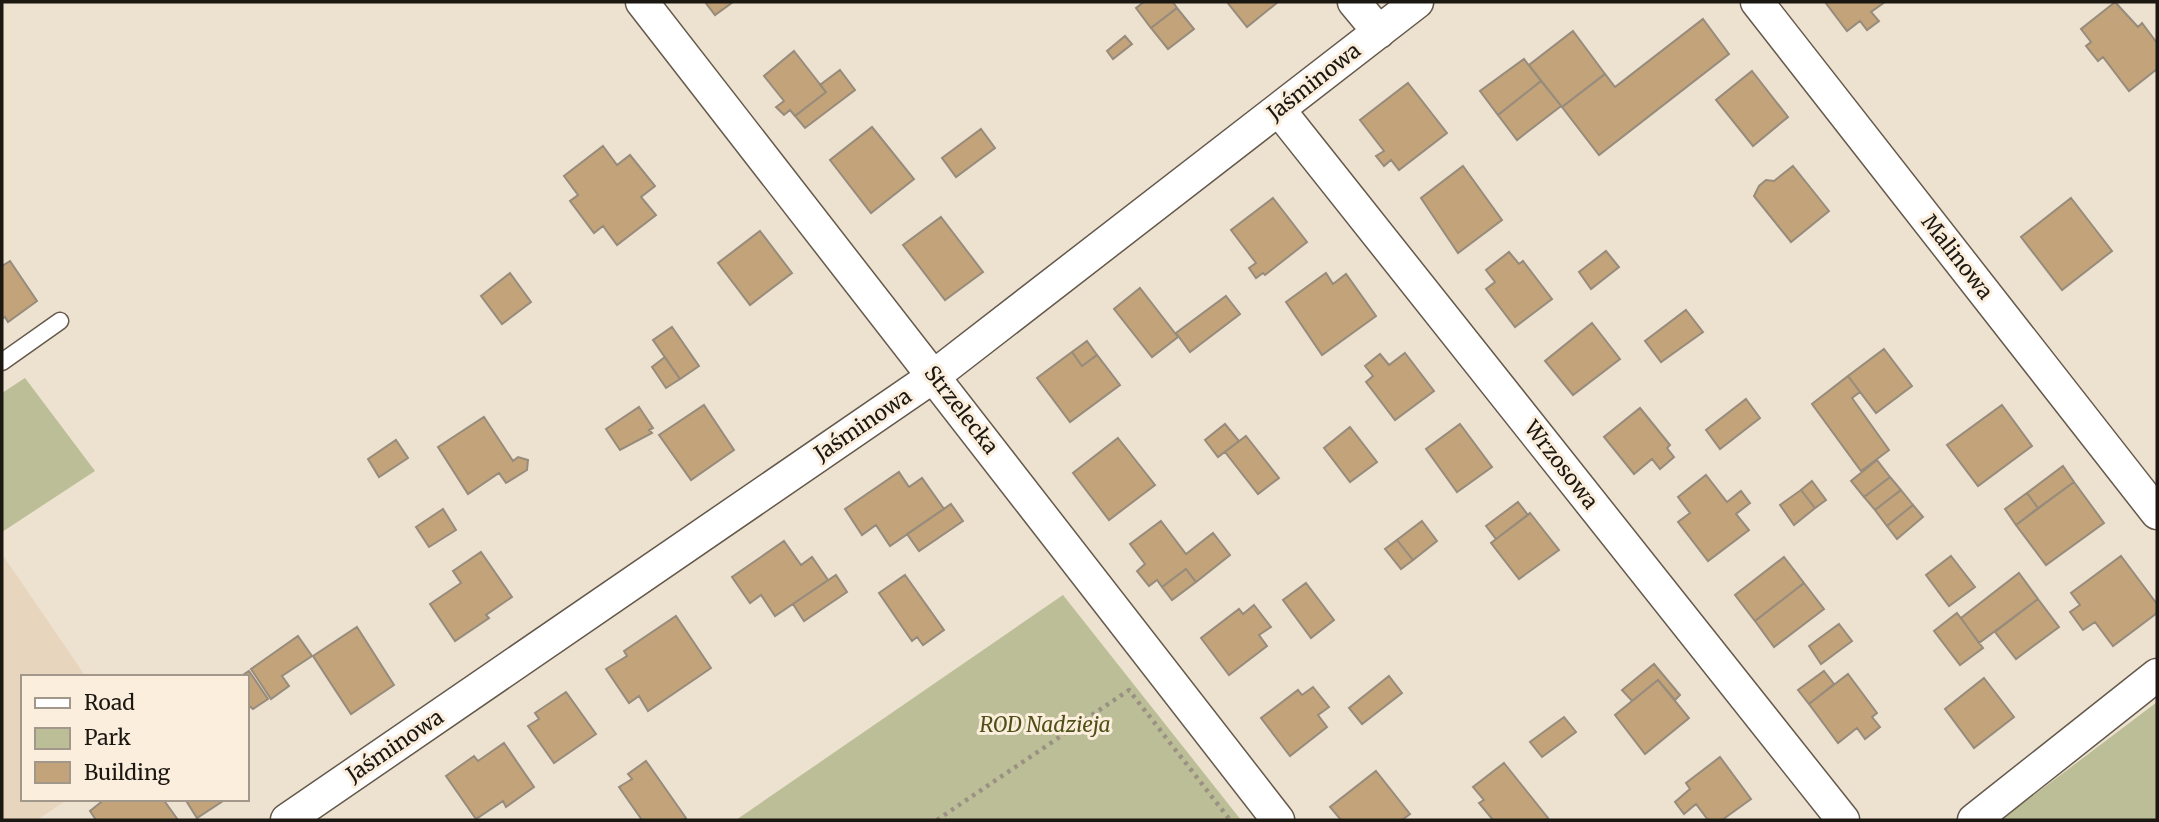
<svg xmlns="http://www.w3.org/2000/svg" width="2159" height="822" viewBox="0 0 2159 822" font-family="Merriweather,serif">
<rect width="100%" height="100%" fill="#ede1d0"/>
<!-- built -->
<path fill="#e7d5be" d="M2,554L86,677H23V799H68L37,820H2Z"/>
<!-- green -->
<path fill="#bbbe96" d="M25,378L95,471L2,532V393Z
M1063,595L1241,820H736Z
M2157,702V820H2001Z"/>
<!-- building -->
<path fill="#c2a37a" stroke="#978b7c" stroke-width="2" d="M705,2H733L715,15Z
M1144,2H1173L1177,8L1151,28L1136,8Z
M1227,2H1278L1247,27Z
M1825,2H1885L1871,12L1879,21L1867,30L1860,21L1847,31Z
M2115,2L2138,27L2142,23L2157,43V69L2129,91L2103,57L2098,61L2086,46L2091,42L2081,29Z
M1177,8L1194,29L1168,49L1151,28Z
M1703,19L1729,54L1599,155L1562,107L1605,74L1615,87Z
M1573,31L1605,74L1562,107L1529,65Z
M1125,36L1132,44L1113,59L1107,51Z
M794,51L826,92L795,116L790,110L784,115L776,107L784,101L764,76Z
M1524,59L1541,81L1498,115L1480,91Z
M840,70L855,90L805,128L795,116L826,92L820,85Z
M1752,71L1788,117L1753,146L1716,100Z
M1541,81L1561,106L1517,140L1498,115Z
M1408,83L1447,133L1399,170L1391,160L1384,166L1376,156L1384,151L1360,120Z
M872,127L914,179L871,213L830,160Z
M981,129L995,148L956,177L942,158Z
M603,146L617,165L630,155L655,186L641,197L656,215L617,245L603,226L594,233L570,201L578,195L564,176Z
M1463,166L1502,220L1458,253L1421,198Z
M1793,166L1829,211L1791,242L1754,196L1759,186L1766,180L1774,181Z
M1273,198L1307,242L1265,275L1263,273L1256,278L1249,268L1256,263L1231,230Z
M2071,198L2112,251L2062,290L2021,237Z
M941,217L983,272L945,300L903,245Z
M760,231L792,273L750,305L718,263Z
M1606,251L1619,267L1591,289L1579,272Z
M1509,252L1519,264L1523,261L1552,299L1515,327L1486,289L1495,282L1486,270Z
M10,261L37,301L8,322L5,317L2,319V266Z
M510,273L531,302L502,324L481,296Z
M1326,273L1333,284L1346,274L1376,316L1322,355L1286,302Z
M1140,288L1178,337L1152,357L1114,309Z
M1226,296L1240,314L1190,352L1176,333Z
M1686,310L1703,332L1661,362L1645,341Z
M1592,323L1620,359L1573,395L1545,361Z
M672,327L699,366L680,379L653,340Z
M1087,341L1097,355L1082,366L1072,352Z
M1884,349L1912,386L1876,413L1848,376Z
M1072,352L1082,366L1097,355L1120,385L1070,422L1037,378Z
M1405,353L1434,391L1395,420L1366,382L1373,376L1365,366L1380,354L1389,365Z
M665,357L680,379L666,388L652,367Z
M1848,376L1860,392L1852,398L1889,450L1861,471L1812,404Z
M1746,399L1760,418L1720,449L1706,430Z
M704,405L734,450L691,480L659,435Z
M2002,405L2032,446L1978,486L1947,445Z
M639,407L653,428L649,430L652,433L620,450L606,429Z
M1640,408L1670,445L1667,448L1674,457L1660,469L1652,459L1634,474L1604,437Z
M484,417L513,461L518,457L528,460L527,470L506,483L499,473L468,494L438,447Z
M1225,424L1239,441L1218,457L1205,440Z
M1460,424L1492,467L1457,492L1426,449Z
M1350,427L1377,462L1350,482L1324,448Z
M1246,436L1279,478L1258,494L1225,452Z
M1118,438L1155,485L1109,520L1073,473Z
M396,440L408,458L379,477L368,459Z
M1877,460L1890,477L1864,497L1851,481Z
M2063,466L2074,482L2038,508L2027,493Z
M899,472L909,487L922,478L944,509L890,546L876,525L862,535L845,509Z
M1706,475L1727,502L1741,491L1750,503L1736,514L1749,530L1708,561L1678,522L1690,513L1678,497Z
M1890,477L1901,490L1875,510L1864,497Z
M1812,481L1826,500L1815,508L1801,490Z
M2074,482L2104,523L2046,565L2016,525Z
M1801,490L1815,508L1794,525L1780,505Z
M1901,490L1913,505L1887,526L1875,510Z
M2027,493L2038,508L2016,525L2005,509Z
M1518,502L1528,515L1496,539L1486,526Z
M951,504L963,521L919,551L907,534Z
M1913,505L1923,517L1897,539L1887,526Z
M443,509L456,530L429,547L416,527Z
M1530,513L1559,550L1519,579L1491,543Z
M1161,521L1186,554L1213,533L1230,555L1196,582L1186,569L1162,587L1157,580L1149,586L1137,571L1145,564L1130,544Z
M1422,521L1437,541L1413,560L1397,540Z
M1397,540L1413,560L1401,569L1385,549Z
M784,541L801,565L812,557L828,580L775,616L761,595L750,603L732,577Z
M481,552L512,597L486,615L489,618L455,641L430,604L461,583L453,571Z
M1951,556L1975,587L1949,606L1926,575Z
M2121,556L2157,604V613L2113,646L2095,622L2083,630L2070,612L2080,605L2071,593Z
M1784,557L1804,583L1755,621L1735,595Z
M1186,569L1196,582L1172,600L1162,587Z
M2019,573L2038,599L1979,643L1961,618Z
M836,575L847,592L804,621L793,604Z
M905,575L944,630L923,645L917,637L912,641L879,593Z
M1306,583L1334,620L1311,638L1283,600Z
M1804,583L1824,609L1774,647L1755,621Z
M2038,599L2059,627L2016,659L1995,632Z
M1254,605L1271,627L1259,635L1267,646L1229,675L1201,638L1239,609L1243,614Z
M1957,613L1983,648L1960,665L1934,631Z
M676,616L711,668L648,711L639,696L629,703L606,669L627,656L624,651Z
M1839,624L1852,641L1821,664L1809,646Z
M357,627L394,685L351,714L313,656Z
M298,636L312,656L282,676L289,686L271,699L251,669Z
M1654,664L1680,695L1675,700L1658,680L1632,701L1622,690Z
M249,671L268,699L253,709L247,704V677H240Z
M1824,671L1834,684L1809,704L1798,690Z
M1848,674L1877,713L1872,717L1880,727L1865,739L1857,728L1838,743L1809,704Z
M1389,676L1402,693L1362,724L1349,708Z
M1984,678L2014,717L1974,748L1945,709Z
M1658,680L1689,718L1645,754L1615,715Z
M1313,687L1329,707L1318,715L1327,727L1290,756L1261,718L1298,690L1302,695Z
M566,692L596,734L554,763L528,726L539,719L535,713Z
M1564,717L1576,732L1542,757L1530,742Z
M504,743L534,787L506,807L503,801L476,819L446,776L474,756L478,761Z
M1720,757L1751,799L1722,820H1708L1696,804L1684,814L1675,802L1690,789L1686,783Z
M646,761L686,818L682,820H642L619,787L632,779L628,774Z
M1504,763L1548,818L1545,820H1493L1479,803L1484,800L1473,787Z
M1376,771L1410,814L1402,820H1341L1330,807Z
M163,799L178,820H96L90,811L105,799Z
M185,799H226L197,818Z"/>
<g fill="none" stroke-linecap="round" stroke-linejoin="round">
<!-- service casing -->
<g stroke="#64594b" stroke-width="19">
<path id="service" d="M2,362L60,321"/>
</g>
<!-- minor casing -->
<g stroke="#64594b" stroke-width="35">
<path id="minor" d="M642,2L1278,820
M1354,2L1379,32
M1757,2L2157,513
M1279,110L1843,820
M287,820L934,376L1417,2
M1974,820L2157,675"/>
</g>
<!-- path -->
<path stroke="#9a9184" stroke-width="4.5" stroke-dasharray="3.5 5" stroke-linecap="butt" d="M937,820L1129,690L1230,820"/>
<!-- service -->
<use href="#service" stroke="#fff" stroke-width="16"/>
<!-- minor -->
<use href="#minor" stroke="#fff" stroke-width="32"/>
</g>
<g text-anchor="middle" stroke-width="6" stroke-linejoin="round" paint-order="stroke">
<!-- street labels -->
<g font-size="21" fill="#1b1711" stroke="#fbeedd">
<text transform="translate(1314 82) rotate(-38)" y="7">Jaśminowa</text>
<text transform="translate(1957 257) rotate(52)" y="7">Malinowa</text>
<text transform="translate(961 410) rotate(52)" y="7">Strzelecka</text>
<text transform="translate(863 425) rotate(-34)" y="7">Jaśminowa</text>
<text transform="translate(1561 465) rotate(52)" y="7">Wrzosowa</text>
<text transform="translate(395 746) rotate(-34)" y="7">Jaśminowa</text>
</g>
<!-- park labels -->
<g font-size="21" font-style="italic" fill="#4e5017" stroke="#fbeedd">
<text x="1045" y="732">ROD Nadzieja</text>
</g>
</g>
<!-- border -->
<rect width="2159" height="822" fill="none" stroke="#1b1711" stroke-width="7"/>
<!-- legend -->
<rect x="21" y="675" width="228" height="126" fill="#fbeedd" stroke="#a1988b" stroke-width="2"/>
<rect x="35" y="698" width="35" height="10" fill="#ffffff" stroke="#a1988b" stroke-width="2"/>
<text x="84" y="710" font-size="21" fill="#1b1711">Road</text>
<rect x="35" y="728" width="35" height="21" fill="#bbbe96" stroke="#a1988b" stroke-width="2"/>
<text x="84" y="745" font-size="21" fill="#1b1711">Park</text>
<rect x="35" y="762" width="35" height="21" fill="#c2a37a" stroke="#a1988b" stroke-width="2"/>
<text x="84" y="780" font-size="21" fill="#1b1711">Building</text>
</svg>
